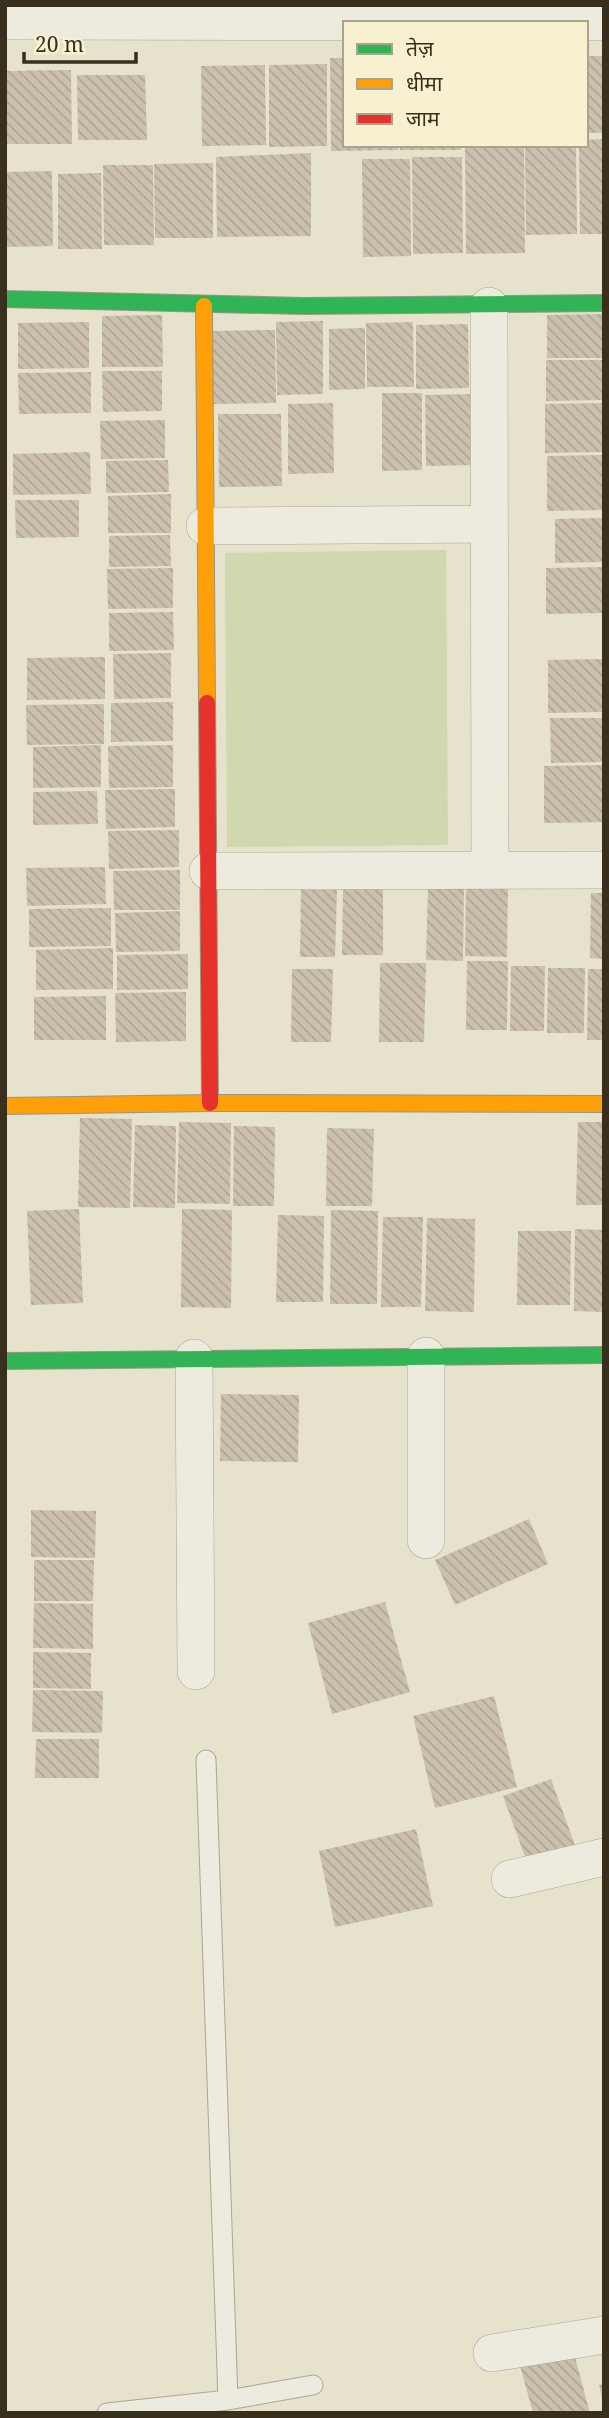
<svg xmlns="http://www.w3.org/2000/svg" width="609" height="2418" viewBox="0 0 609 2418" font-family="'Noto Serif','Noto Sans Devanagari',serif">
<defs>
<pattern id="building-back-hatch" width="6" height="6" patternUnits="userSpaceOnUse" patternTransform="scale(1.75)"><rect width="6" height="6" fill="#cac0ad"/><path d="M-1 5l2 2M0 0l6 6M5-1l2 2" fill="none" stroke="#aea594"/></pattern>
</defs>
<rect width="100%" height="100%" fill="#e6e2cc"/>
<!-- park -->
<path fill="#d1d7ae" d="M446,550L448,845L227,847L225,553Z"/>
<!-- building -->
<path fill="url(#building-back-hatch)" d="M588,56H604V133H589Z
M330,58H345V145H398V150L331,151Z
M327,64V146L269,147V65Z
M265,65L266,145L202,146L201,66Z
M71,70L72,144H5V71Z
M77,75H145L147,140H78Z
M604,139V234H580L579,145H586V140Z
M400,145H461V150H400Z
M465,145H524L525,253L466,254Z
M525,145H576L577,234L526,235Z
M311,153V236L217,237L216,157Z
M412,157H462L463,253L413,254Z
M362,159H410L411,256L363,257Z
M213,163V238H155L154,164Z
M103,165H153L154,245H104Z
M52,171L53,246L5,247V172Z
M101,173L102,249H58V174Z
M604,314V358H547V315Z
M162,315L163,367H102V316Z
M323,321V394L277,395L276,322Z
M89,322V368L18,369V323Z
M413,322L414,387H367L366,323Z
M468,324L469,388L416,389V325Z
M365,328V389L329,390V329Z
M275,330L276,403L212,404V331Z
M546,360H604V400L546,401Z
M102,371H162V411L103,412Z
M91,372V413L19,414L18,373Z
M382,393H422V470L382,471Z
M472,394L473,465L426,466L425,395Z
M333,403L334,473L288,474V404Z
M604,403V452L545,453V404Z
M218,414H281L282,486L219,487Z
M165,420V458L101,459L100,421Z
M90,452L91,494L13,495V454Z
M604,455V510L547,511V456Z
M168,460L169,492L106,493V461Z
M171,494V533H108V496Z
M15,500H79V537L16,538Z
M604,518V562L555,563V519Z
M170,535L171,566L109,567V536Z
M604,567V613L546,614V568Z
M173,568V608L108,609L107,569Z
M173,612L174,650L109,651V613Z
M171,653V698L114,699L113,654Z
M105,657V699L27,700V658Z
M604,659V712L548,713V660Z
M173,702V741L111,742V703Z
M104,704V744L27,745L26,705Z
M550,718H604V762L551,763Z
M101,745V787L33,788V747Z
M173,745V787L109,788L108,746Z
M604,765V822L544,823V766Z
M175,789V827L106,829L105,790Z
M97,791L98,824L33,825V792Z
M179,830V867L109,869L108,831Z
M105,867L106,904L27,906L26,868Z
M180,870V910H114L113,871Z
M466,885H508L507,957L465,956Z
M343,888L383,889V955H342Z
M428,888H464L463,961L426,960Z
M301,889L337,890L335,957H300Z
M591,893H604V959L590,958Z
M111,908V946L29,947V909Z
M180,911V951L116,952L115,913Z
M113,948V989L36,990V950Z
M188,954V989L117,990V955Z
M467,961H508L507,1030H466Z
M380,963H426L424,1042H379Z
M511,966H545L544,1031H510Z
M548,968H585L584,1033H547Z
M292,969H333L331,1042H291Z
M588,969H604V1040H587Z
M186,992V1041L116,1042L115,993Z
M106,996V1040H34V997Z
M80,1118L132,1119L130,1208L78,1207Z
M179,1122L231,1123L230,1204L177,1203Z
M578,1122H604V1205H576Z
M135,1125L176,1126L175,1208L133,1207Z
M234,1126L275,1127L274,1206H233Z
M327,1128L374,1129L372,1206H326Z
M79,1209L83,1303L31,1305L27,1211Z
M182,1209L232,1210L231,1308L181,1307Z
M331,1210L378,1211L377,1304H330Z
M278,1215L324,1216L323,1302H276Z
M383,1217H423L421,1307H381Z
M427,1218L475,1219L474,1312L425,1311Z
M575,1229L604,1230V1312L574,1311Z
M518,1231H571L570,1305H517Z
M221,1394L299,1395L298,1462L220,1461Z
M31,1510L96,1511L95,1558L31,1557Z
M529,1519L548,1564L455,1605L435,1560Z
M34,1560H94L93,1601H34Z
M385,1602L410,1692L332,1714L308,1623Z
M34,1603L93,1604V1649L33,1648Z
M33,1652L91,1653V1689L33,1688Z
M33,1690L103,1691L102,1733L32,1732Z
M494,1696L517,1787L435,1808L413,1716Z
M36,1739H99V1778H35Z
M551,1779L576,1848L528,1865L503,1796Z
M416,1829L433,1906L335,1927L319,1851Z
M572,2346L590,2413H533L519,2362Z
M604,2384V2403H603L599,2385Z"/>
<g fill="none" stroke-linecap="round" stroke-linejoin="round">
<!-- lane casing -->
<g stroke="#aba695" stroke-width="21">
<path id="lane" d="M206,1760L228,2400
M107,2413L228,2400L313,2385"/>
</g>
<!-- street casing -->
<g stroke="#aba695" stroke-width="38">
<path id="street" d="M5,21L604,22
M489,306L490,871
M205,526L489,524
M208,871L604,870
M194,1358L196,1671
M426,1540V1356
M510,1879L604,1857
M492,2353L604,2335"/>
</g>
<!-- fast casing -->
<g stroke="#9a9585" stroke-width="18">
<path id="fast" d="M5,299L304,306L604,303
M5,1361L604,1355"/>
</g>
<!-- slow casing -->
<g stroke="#9a9585" stroke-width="18">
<path id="slow" d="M204,306L207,703
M5,1106L210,1103L604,1104"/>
</g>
<!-- jam casing -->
<g stroke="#9a9585" stroke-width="18">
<path id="jam" d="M207,703L210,1103"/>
</g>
<!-- lane -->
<use href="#lane" stroke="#edeade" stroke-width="19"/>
<!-- street -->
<use href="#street" stroke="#edeade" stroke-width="37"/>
<!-- fast -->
<use href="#fast" stroke="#30b455" stroke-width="16"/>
<!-- slow -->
<use href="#slow" stroke="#ff9f0a" stroke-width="16"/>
<!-- jam -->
<use href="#jam" stroke="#e5322d" stroke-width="16"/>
</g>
<!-- border -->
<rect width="609" height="2418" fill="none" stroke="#392f1d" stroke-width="14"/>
<!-- legend -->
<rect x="343" y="21" width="245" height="126" fill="#f7f1d2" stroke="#aba38a" stroke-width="2"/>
<rect x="357" y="44" width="35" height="10" fill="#30b455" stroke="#aba38a" stroke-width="2"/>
<text x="406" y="56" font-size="21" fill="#392f1d">तेज़</text>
<rect x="357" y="79" width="35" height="10" fill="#ff9f0a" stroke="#aba38a" stroke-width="2"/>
<text x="406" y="91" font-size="21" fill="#392f1d">धीमा</text>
<rect x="357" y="114" width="35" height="10" fill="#e5322d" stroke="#aba38a" stroke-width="2"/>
<text x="406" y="126" font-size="21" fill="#392f1d">जाम</text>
<!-- scale -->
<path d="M24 52v10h112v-10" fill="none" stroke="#392f1d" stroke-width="3.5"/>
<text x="35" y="52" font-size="21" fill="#392f1d" stroke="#f7f1d2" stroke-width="5" paint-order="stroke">20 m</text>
</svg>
